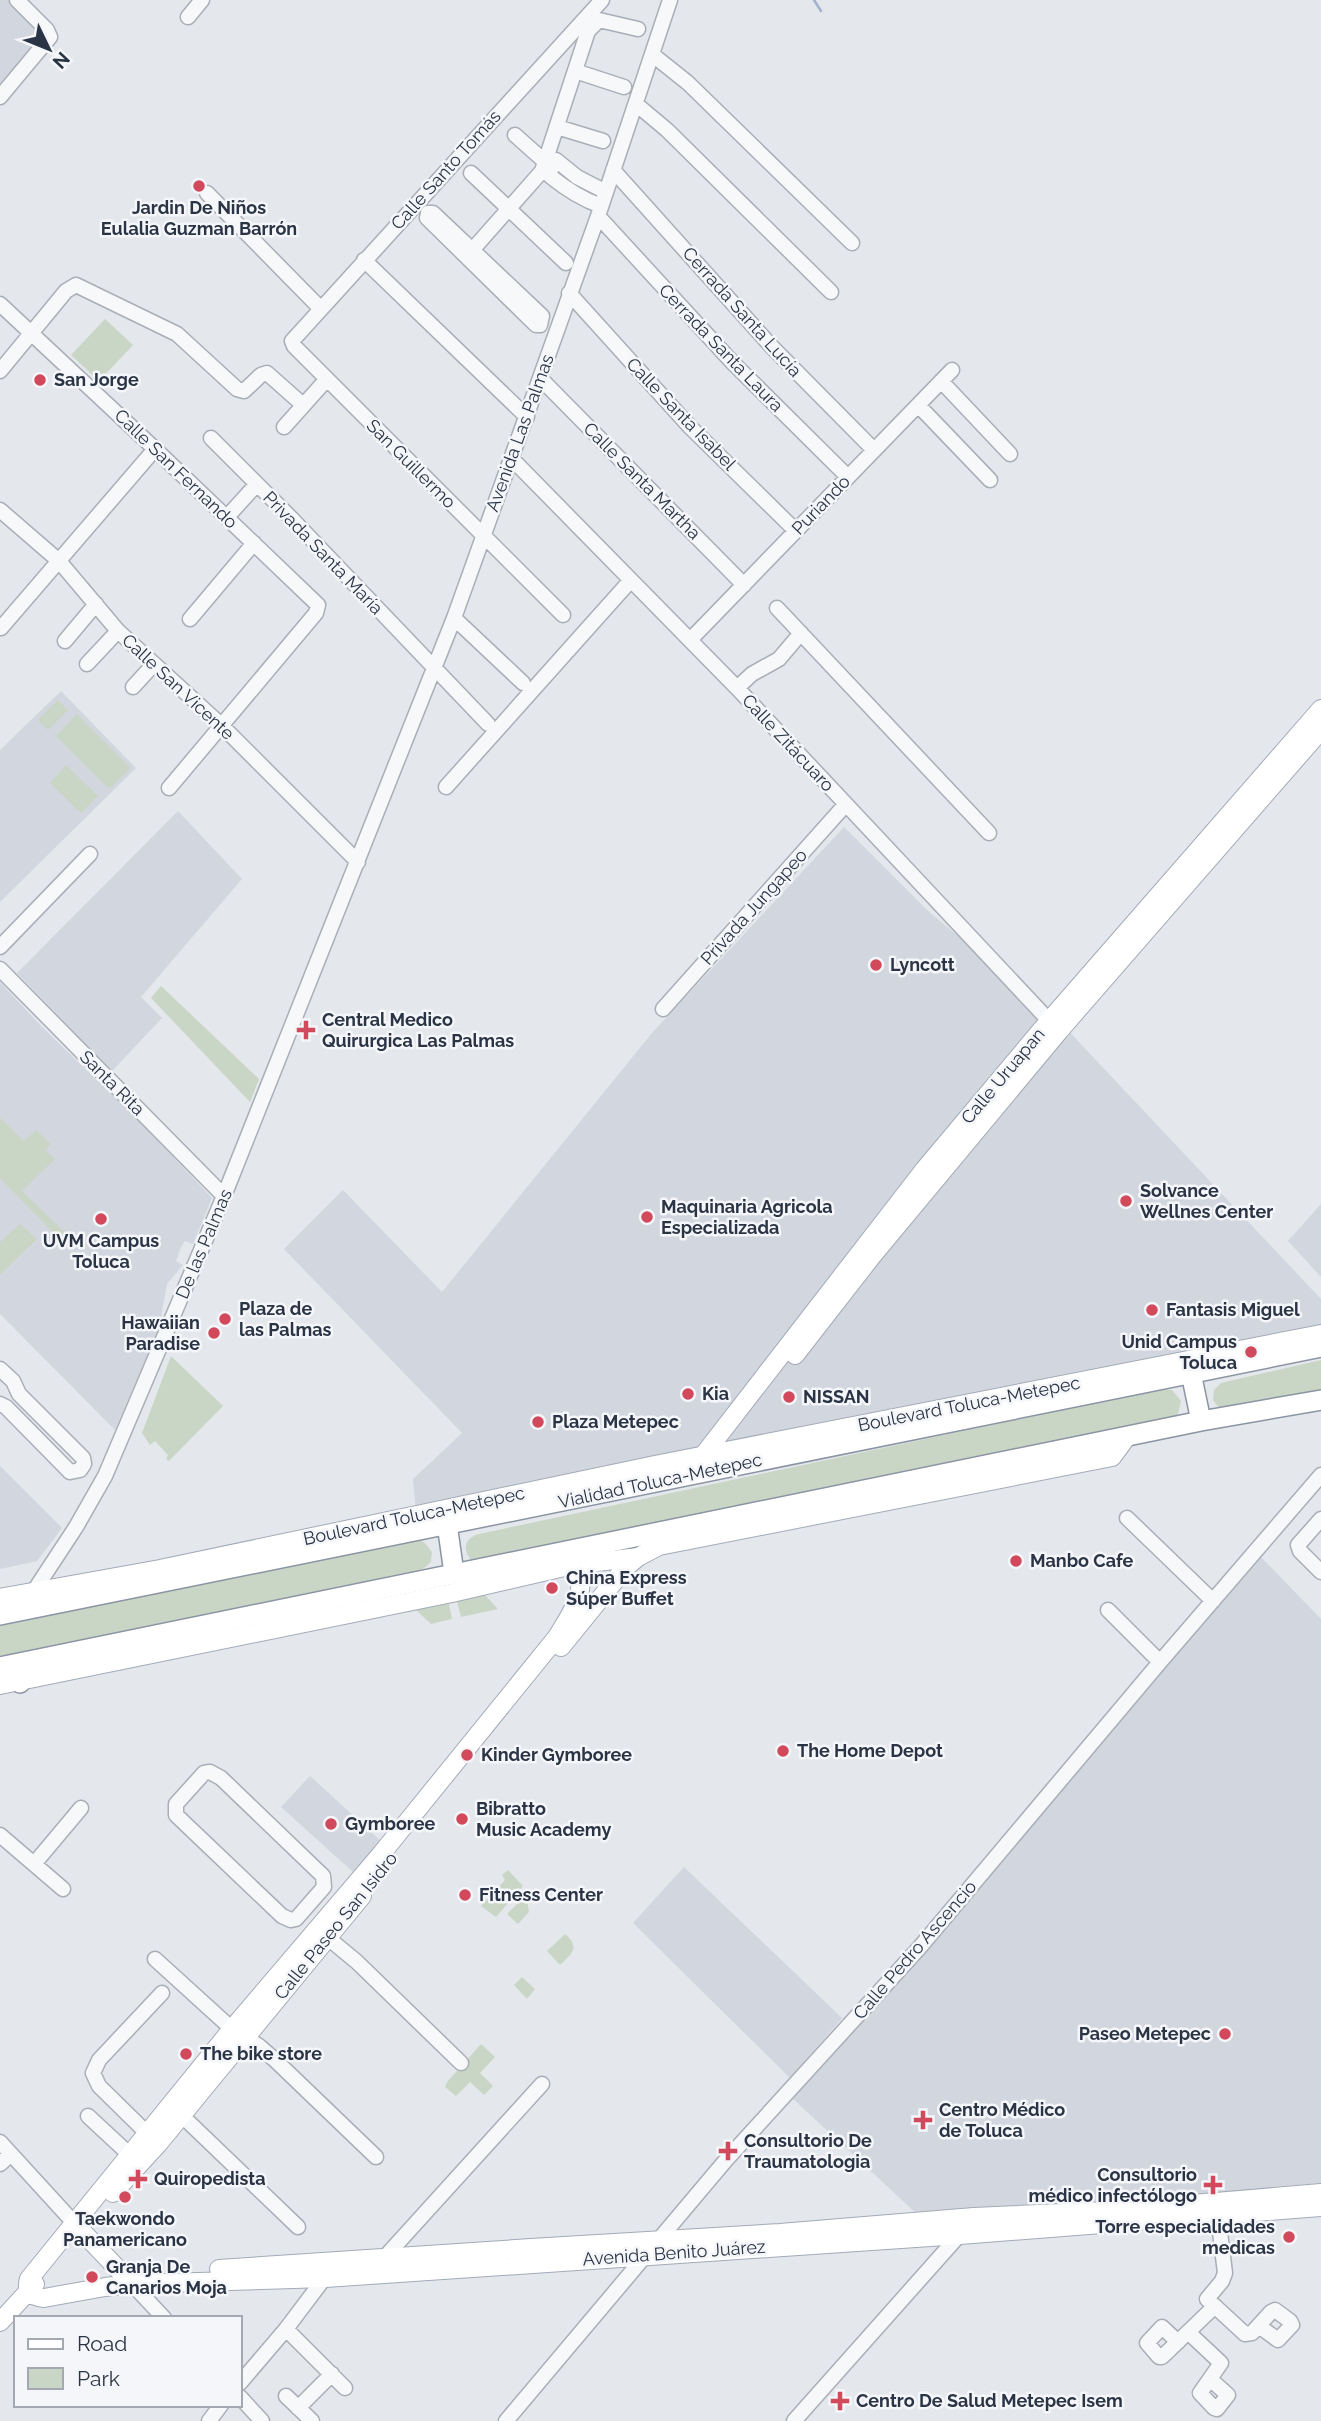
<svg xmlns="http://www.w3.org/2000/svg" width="1321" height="2421" viewBox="0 0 1321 2421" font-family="Raleway,sans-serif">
<rect width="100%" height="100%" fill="#e4e7ec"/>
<!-- built -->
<path fill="#d2d6de" d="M0,0H16L50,35L0,88Z
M61,691L136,768L0,902V750Z
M178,811L242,879L141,997L162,1018L112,1071L17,973Z
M844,827L927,910L1061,1023L1321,1299V1325L682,1453L416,1512L413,1479L462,1433L284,1249L343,1190L442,1292L652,1033Z
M0,982L42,1027L136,1118L212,1198L193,1244L185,1241L181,1247L176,1261L183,1265L167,1284L159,1328L115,1430L0,1314Z
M1321,1204V1277L1288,1241Z
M0,1466L62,1528L37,1561L0,1569Z
M1260,1556L1321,1619V2183L1055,2205L917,2214L791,2097L893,1986L995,1870Z
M310,1776L381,1841L353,1872L281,1807Z
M684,1867L842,2018L790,2078L633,1923Z"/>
<!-- green -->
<path fill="#c9d6c5" d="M105,319L133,345L99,381L71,355Z
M58,700L68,710L48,730L38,720Z
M77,714L131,768L109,789L56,736Z
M66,765L98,796L81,813L50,783Z
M161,986L259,1079L250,1102L151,998Z
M0,1118L24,1141L36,1130L51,1144L45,1150L55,1159L22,1191L70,1238L64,1244L0,1178Z
M20,1224L37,1239L0,1275V1242Z
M171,1356L223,1406L169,1461L166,1459L168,1455L155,1441L150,1445L142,1433Z
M1321,1360V1390L1229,1412L1219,1408L1213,1400L1214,1390L1221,1383Z
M1160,1389L1172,1390L1181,1401L1178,1414L1173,1418L472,1561C462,1550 464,1538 479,1534Z
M417,1539L425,1543L432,1552L431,1562L423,1569L0,1658V1626Z
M483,1593L498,1609L461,1617L456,1598Z
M448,1600L452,1619L431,1624L413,1607Z
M508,1870L523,1886L496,1917L481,1906L505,1880L502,1875Z
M526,1895L529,1912L518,1924L507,1914Z
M565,1934C580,1947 573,1953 560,1965L547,1951Z
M522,1977L535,1989L527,1999L514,1985Z
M481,2044L495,2057L480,2073L493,2086L484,2095L470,2082L456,2096L445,2087L447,2082Z"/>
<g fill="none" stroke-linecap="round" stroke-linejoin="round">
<!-- stream -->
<path stroke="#9fb4cc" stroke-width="2.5" d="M814,0L821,11"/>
<!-- minor casing -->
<g stroke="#a9aeb7" stroke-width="17">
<path id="minor" d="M188,17L202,0
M653,55L688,83L852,243
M575,71L624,87
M0,97L50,37L47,30L17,0
M636,104L667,130L831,292
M557,127L603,141
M515,135L552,168
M556,160L577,177L606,192
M613,170L772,347L874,450
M471,173L566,263
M550,176C566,189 581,199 601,206
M207,193L320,308
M428,213H433L542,316L540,325H536L427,218Z
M598,216L733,363L848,477
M467,256L542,171L588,31L599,20L638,29
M364,260L527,417
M569,293L690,427L796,531
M0,304L155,449L318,605L316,613L169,788
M0,371L66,291L76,285L177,334L237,389L244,391L261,375L267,373L303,405
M540,378L744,585
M941,381L1010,454
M918,405L990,480
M284,427L327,379
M211,438L294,521L488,724
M512,459L737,688L1055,1027
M0,510L59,561L118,631L221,725L358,862
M227,517L256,485
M777,608L989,833
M563,615L294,346L292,341L602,0
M454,618L523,683
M190,619L254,543
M1,628L155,449
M690,640L952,370
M65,641L96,604
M87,664L118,631
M133,687L154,664
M737,688L752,674L779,659L801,633
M446,787L631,580
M0,947L90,854
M0,969L224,1196
M663,1009L846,804
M0,1369L13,1381L19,1394L83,1458L84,1464L80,1470L70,1472L6,1407L0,1404
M1127,1518L1213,1601
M1321,1519L1298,1545L1300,1551L1321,1572
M30,1597L76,1527L105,1476L224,1196L454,618L598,216L670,0
M1108,1610L1160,1662
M210,1772L221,1778L323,1876L324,1887L296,1919L291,1920L282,1916L176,1815V1804L204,1773Z
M0,1835L63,1889
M34,1864L81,1808
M322,1933L357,1962L461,2063
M155,1959L232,2029L259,2046L275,2060L376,2157
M176,2110L298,2227
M88,2116L130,2155
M154,2140L99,2086L93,2073L99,2060L162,1993
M0,2142L75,2224
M0,2164L11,2154
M1218,2216L1225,2273L1222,2281L1207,2299L1245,2334L1252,2333L1271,2312L1275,2310L1290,2321L1292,2325L1278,2340L1259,2326
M385,2257L542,2084
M132,2284L164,2318
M286,2329L345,2388
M1189,2333L1221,2363L1200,2393L1214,2408L1217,2409L1228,2395L1210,2379
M1178,2342L1162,2327L1147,2343L1159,2357H1162L1215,2306
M240,2383L286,2329L329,2272
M286,2396L312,2421
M240,2397L262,2421
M298,2408L332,2374
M209,2421L221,2405
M506,2421L726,2160L920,1947L1160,1662L1321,1475
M794,2421L962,2232"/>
</g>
<!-- major casing -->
<g stroke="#a3abb8" stroke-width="20">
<path id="major" d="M795,1355L872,1256L1059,1031L1321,730
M702,1457L924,1170L1049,1021L1321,709
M573,1565C593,1586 568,1618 557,1637L382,1853L232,2029L29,2279C25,2292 32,2297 44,2298L105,2287L132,2284L325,2278L960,2235L1321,2207
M0,1598L160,1569L655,1465L1321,1334
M561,1647L625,1568L638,1557
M0,1685L452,1593L573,1565L638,1557L659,1546L1112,1457L1126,1438
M113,2193L158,2144L362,1896
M75,2224L132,2284
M219,2269L531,2248L780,2233L974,2217L1109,2211L1321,2193
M0,2322L35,2284"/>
</g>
<!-- highway casing -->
<g stroke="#8b94a3" stroke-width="22">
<path id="highway" d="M1191,1373L1201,1421
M447,1524L454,1573
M0,1615L1321,1347
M0,1667L1201,1421L1321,1400
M0,1667L20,1683"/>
</g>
<!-- minor -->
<use href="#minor" stroke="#f7f8fa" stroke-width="14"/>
<!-- major -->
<use href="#major" stroke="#fff" stroke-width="18"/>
<!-- highway -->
<use href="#highway" stroke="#fff" stroke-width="19"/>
</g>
<!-- markers -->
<g fill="#d1495b" stroke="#f4f6f9" stroke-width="2.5">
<circle cx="199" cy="186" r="7"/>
<circle cx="40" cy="380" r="7"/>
<circle cx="876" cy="965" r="7"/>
<path d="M302.5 1019.5h7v7h7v7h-7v7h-7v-7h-7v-7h7z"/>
<circle cx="1126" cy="1201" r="7"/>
<circle cx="647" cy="1217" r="7"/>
<circle cx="101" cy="1219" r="7"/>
<circle cx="1152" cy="1310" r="7"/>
<circle cx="225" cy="1319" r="7"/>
<circle cx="214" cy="1333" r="7"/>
<circle cx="1251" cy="1352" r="7"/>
<circle cx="688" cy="1394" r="7"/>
<circle cx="789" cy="1397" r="7"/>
<circle cx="538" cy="1422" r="7"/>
<circle cx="1016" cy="1561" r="7"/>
<circle cx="552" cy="1588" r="7"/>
<circle cx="783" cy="1751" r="7"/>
<circle cx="467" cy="1755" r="7"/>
<circle cx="462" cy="1819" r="7"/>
<circle cx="331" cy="1824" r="7"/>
<circle cx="465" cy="1895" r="7"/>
<circle cx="1225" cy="2034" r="7"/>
<circle cx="186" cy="2054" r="7"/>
<path d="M919.5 2109.5h7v7h7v7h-7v7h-7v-7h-7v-7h7z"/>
<path d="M724.5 2140.5h7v7h7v7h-7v7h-7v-7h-7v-7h7z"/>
<path d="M134.5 2168.5h7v7h7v7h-7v7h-7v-7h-7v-7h7z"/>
<path d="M1209.5 2174.5h7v7h7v7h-7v7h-7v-7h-7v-7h7z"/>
<circle cx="125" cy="2197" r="7"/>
<circle cx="1289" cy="2237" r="7"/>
<circle cx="92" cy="2277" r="7"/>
<path d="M836.5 2390.5h7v7h7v7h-7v7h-7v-7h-7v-7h7z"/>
</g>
<g text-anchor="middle" stroke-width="5" stroke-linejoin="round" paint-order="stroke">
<!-- street labels -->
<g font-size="18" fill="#2b3445" stroke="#f4f6f9">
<text transform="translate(446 170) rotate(-48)" y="6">Calle Santo Tomás</text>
<text transform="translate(742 312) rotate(48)" y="6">Cerrada Santa Lucía</text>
<text transform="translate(721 348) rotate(46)" y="6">Cerrada Santa Laura</text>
<text transform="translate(681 414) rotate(46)" y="6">Calle Santa Isabel</text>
<text transform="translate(520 433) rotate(-70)" y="6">Avenida Las Palmas</text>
<text transform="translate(411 464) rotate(45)" y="6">San Guillermo</text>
<text transform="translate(176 469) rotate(44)" y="6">Calle San Fernando</text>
<text transform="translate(642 481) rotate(45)" y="6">Calle Santa Martha</text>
<text transform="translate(821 505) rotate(-46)" y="6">Puriando</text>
<text transform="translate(323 553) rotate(46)" y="6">Privada Santa María</text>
<text transform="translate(178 687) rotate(43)" y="6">Calle San Vicente</text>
<text transform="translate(788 743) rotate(47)" y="6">Calle Zitácuaro</text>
<text transform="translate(754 907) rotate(-48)" y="6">Privada Jungapeo</text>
<text transform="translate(1003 1076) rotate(-50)" y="6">Calle Uruapan</text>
<text transform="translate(112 1083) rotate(45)" y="6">Santa Rita</text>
<text transform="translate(204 1244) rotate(-67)" y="6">De las Palmas</text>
<text transform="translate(969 1404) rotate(-11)" y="6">Boulevard Toluca-Metepec</text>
<text transform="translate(660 1481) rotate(-12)" y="6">Vialidad Toluca-Metepec</text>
<text transform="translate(414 1516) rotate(-12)" y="6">Boulevard Toluca-Metepec</text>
<text transform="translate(336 1926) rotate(-51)" y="6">Calle Paseo San Isidro</text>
<text transform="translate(915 1950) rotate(-49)" y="6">Calle Pedro Ascencio</text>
<text transform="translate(674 2253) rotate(-4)" y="6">Avenida Benito Juárez</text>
</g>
<!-- poi labels -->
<g font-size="18" font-weight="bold" fill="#2b3445" stroke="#f4f6f9" text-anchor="start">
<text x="199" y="214" text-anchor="middle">Jardin De Niños<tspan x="199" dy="21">Eulalia Guzman Barrón</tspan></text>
<text x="54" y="386">San Jorge</text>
<text x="890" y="971">Lyncott</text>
<text x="322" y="1026">Central Medico<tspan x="322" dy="21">Quirurgica Las Palmas</tspan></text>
<text x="1140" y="1197">Solvance<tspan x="1140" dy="21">Wellnes Center</tspan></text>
<text x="661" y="1213">Maquinaria Agricola<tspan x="661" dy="21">Especializada</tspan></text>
<text x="101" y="1247" text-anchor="middle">UVM Campus<tspan x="101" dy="21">Toluca</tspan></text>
<text x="239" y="1315">Plaza de<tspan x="239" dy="21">las Palmas</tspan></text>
<text x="1166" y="1316">Fantasis Miguel</text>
<text x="200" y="1329" text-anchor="end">Hawaiian<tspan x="200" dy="21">Paradise</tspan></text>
<text x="1237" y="1348" text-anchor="end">Unid Campus<tspan x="1237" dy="21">Toluca</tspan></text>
<text x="702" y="1400">Kia</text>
<text x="803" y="1403">NISSAN</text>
<text x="552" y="1428">Plaza Metepec</text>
<text x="1030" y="1567">Manbo Cafe</text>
<text x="566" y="1584">China Express<tspan x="566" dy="21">Súper Buffet</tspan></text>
<text x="797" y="1757">The Home Depot</text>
<text x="481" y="1761">Kinder Gymboree</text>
<text x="476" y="1815">Bibratto<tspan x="476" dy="21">Music Academy</tspan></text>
<text x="345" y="1830">Gymboree</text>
<text x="479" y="1901">Fitness Center</text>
<text x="1211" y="2040" text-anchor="end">Paseo Metepec</text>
<text x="200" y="2060">The bike store</text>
<text x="939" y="2116">Centro Médico<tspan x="939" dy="21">de Toluca</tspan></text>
<text x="744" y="2147">Consultorio De<tspan x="744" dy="21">Traumatologia</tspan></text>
<text x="1197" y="2181" text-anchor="end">Consultorio<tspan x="1197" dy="21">médico infectólogo</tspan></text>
<text x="154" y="2185">Quiropedista</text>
<text x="125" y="2225" text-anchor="middle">Taekwondo<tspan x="125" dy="21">Panamericano</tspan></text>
<text x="1275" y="2233" text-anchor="end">Torre especialidades<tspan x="1275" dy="21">medicas</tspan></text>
<text x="106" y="2273">Granja De<tspan x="106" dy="21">Canarios Moja</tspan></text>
<text x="856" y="2407">Centro De Salud Metepec Isem</text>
</g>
</g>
<!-- legend -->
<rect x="14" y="2316" width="228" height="91" fill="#f4f6f9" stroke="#a4a8b1" stroke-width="2"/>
<rect x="28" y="2339" width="35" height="10" fill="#ffffff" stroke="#a4a8b1" stroke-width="2"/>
<text x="77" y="2351" font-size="21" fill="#2b3445">Road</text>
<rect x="28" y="2368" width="35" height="21" fill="#c9d6c5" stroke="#a4a8b1" stroke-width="2"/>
<text x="77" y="2386" font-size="21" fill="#2b3445">Park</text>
<!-- north arrow -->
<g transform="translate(49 49) rotate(133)" stroke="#f4f6f9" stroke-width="5" paint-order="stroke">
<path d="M0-5L12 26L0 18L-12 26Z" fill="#2b3445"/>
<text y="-10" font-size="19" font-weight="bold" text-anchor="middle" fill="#2b3445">N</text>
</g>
</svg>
